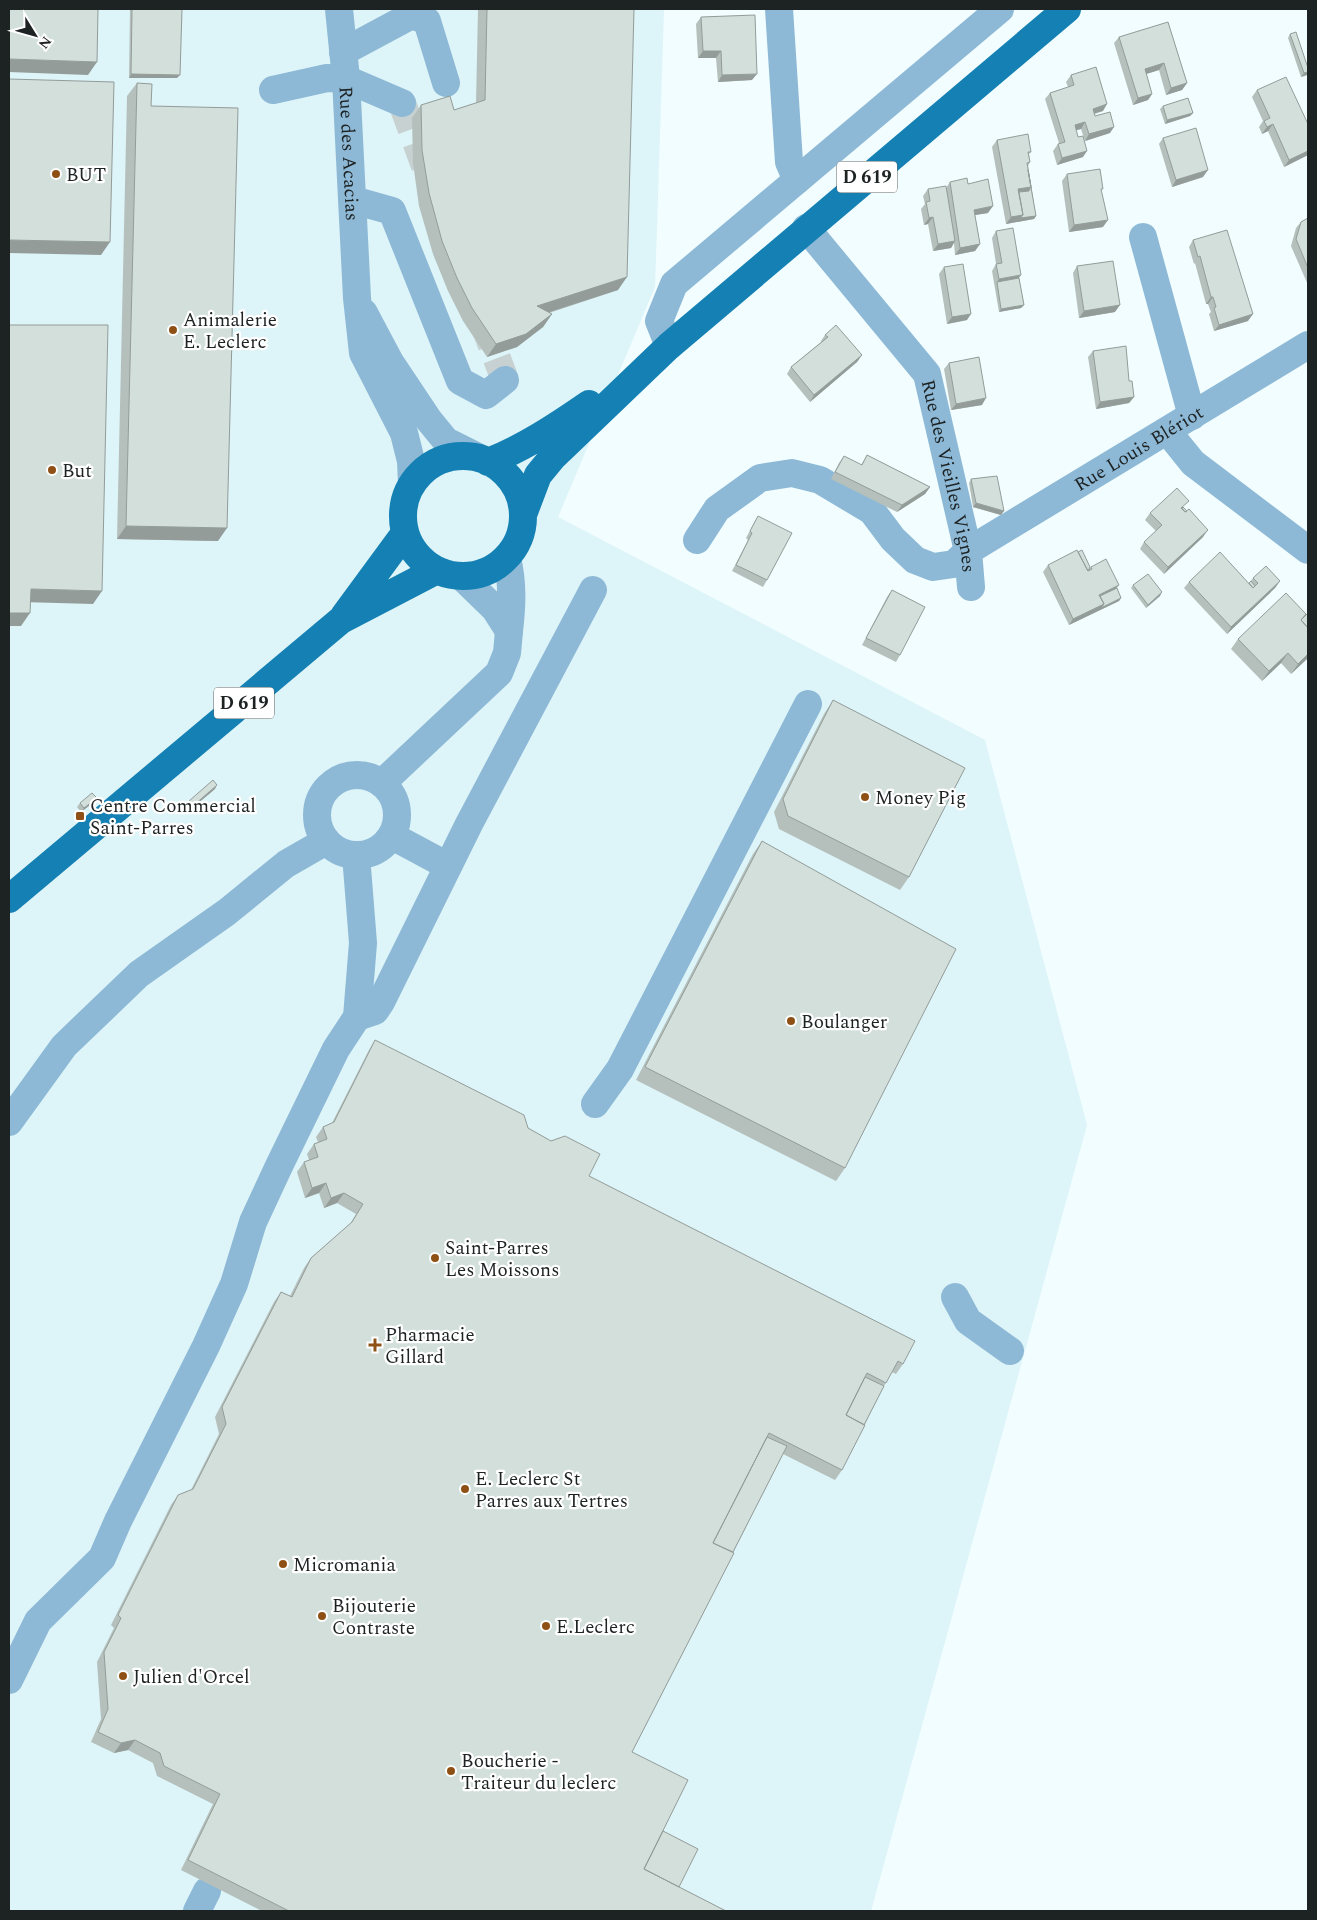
<svg xmlns="http://www.w3.org/2000/svg" width="1317" height="1920" viewBox="0 0 1317 1920" font-family="Spectral,serif">
<rect width="100%" height="100%" fill="#f1fdfe"/>
<!-- built -->
<path fill="#ddf4f8" d="M9,9H664L655,287L558,517L985,740L1087,1125L871,1911H9Z"/>
<g fill="none" stroke-linecap="round" stroke-linejoin="round">
<!-- minor-tunnel -->
<path stroke="#c7d1d2" stroke-width="28" stroke-dasharray="28 14" stroke-linecap="butt" d="M402,103L425,166
M482,319L505,380"/>
<!-- minor -->
<g stroke="#8db9d6" stroke-width="28">
<path id="s1" d="M339,9L346,79L357,298L363,353L404,433L411,461L412,484"/>
<path d="M779,9L789,162L797,180"/>
<path d="M343,52L412,15L427,21L446,83"/>
<path d="M273,90L327,78L346,79L402,103"/>
<path d="M353,200L392,211L460,381L486,395L505,380"/>
<path id="s2" d="M806,228L927,374L968,551L971,587"/>
<path d="M1143,237L1192,416"/>
<path d="M364,313L390,362L428,419L446,441L478,457"/>
<path d="M669,346L659,321L674,284L1000,9"/>
<path d="M1168,432L1193,463L1308,550"/>
<path id="s3" d="M697,540L717,509L760,478L792,473L820,480L872,511L893,539L915,560L933,567L954,564L968,551L1308,345"/>
<path d="M461,576L495,609L509,631C512,606 513,583 507,558"/>
<circle cx="357" cy="815" r="40"/>
<path d="M382,783L499,673L507,653L509,631"/>
<path d="M392,836L448,866"/>
<path d="M357,1017L375,1011L381,1002L469,824L593,590"/>
<path d="M595,1104L620,1069L808,704"/>
<path d="M9,1122L64,1046L139,974L227,912L286,864L326,841"/>
<path d="M955,1297L968,1321L1010,1351"/>
<path d="M9,1680L38,1621L102,1558L118,1521L206,1346L234,1284L253,1222L279,1166L336,1049L357,1017L363,943L356,855"/>
<path d="M197,1911L207,1891"/>
</g>
<!-- major -->
<path stroke="#1480b3" stroke-width="28" d="M403 516a60 60 0 1 1 120 0a60 60 0 1 1-120 0Z
M488,462C524,448 557,426 589,404
M524,512L538,475L552,458L669,346L1067,9
M344,616L405,533
M9,899L341,620L437,570"/>
</g>
<!-- wall -->
<path fill="#b5c0bc" d="M130,9H182L177,78H129Z
M478,9H634L618,290L549,313L552,314L543,327L517,347L487,357L463,321L448,291L433,254L419,206L413,163L412,118L421,105L454,110L476,103Z
M701,17L752,80L718,82L716,58H698L696,24Z
M1168,22L1187,83L1182,90L1166,95L1159,70L1146,74L1152,94L1148,100L1133,105L1114,43L1119,37Z
M1290,34L1307,75L1301,77L1288,38Z
M1071,75L1103,111L1095,114V116L1110,133L1085,141L1081,129L1076,130L1083,157L1057,165L1053,151L1058,144L1059,143L1045,99L1050,93L1068,87L1066,82Z
M137,83L151,106L218,541L117,539L127,96Z
M1257,90L1308,124V155L1284,167L1268,131L1262,134L1259,127L1263,121L1252,97Z
M1163,106L1193,113L1190,116L1165,124L1160,109Z
M1163,138L1203,177L1172,187L1159,144Z
M997,140L1031,152L1029,154L1030,162L1028,166L1036,216L1034,219L1006,224L992,147Z
M1067,174L1101,191L1103,227L1069,232L1062,181Z
M950,182L968,184L988,213L975,215L980,244L975,251L955,255L954,243L951,248L933,251L928,224L924,225L921,209L925,204L923,196L928,189L946,188Z
M1308,218V285L1291,246L1296,228L1301,222Z
M996,231L1019,278L1024,305L1021,308L999,312L992,271L996,264L992,238Z
M1193,240L1248,321L1214,331L1209,314L1211,312L1208,304H1206L1195,263L1194,264L1189,247Z
M1077,266L1115,312L1079,318L1073,273Z
M944,267L967,320L947,324L939,274Z
M825,335L862,355L857,362L810,402L787,374L791,367L821,342V341Z
M1093,351L1129,381L1134,397L1129,403L1096,409L1088,357Z
M949,363L982,405L951,410L944,369Z
M867,455L930,487L925,494L897,512L831,479L839,463L844,456L861,465Z
M971,479L1001,515L973,507L969,483Z
M1184,508L1203,537L1164,574L1140,549L1144,542L1156,531L1145,520L1150,513Z
M758,516L767,580L763,587L732,571L748,540L746,538L754,523Z
M1048,565L1090,567L1117,588L1121,598L1119,601L1069,625L1043,572Z
M1253,578L1280,581L1275,588L1227,634L1184,588L1189,582L1249,583Z
M1133,585L1160,596L1146,608L1131,588Z
M892,590L900,655L896,662L862,645L887,597Z
M1306,614L1302,620L1308,615V658L1291,674L1281,663L1262,681L1231,649L1238,639Z
M833,700L909,877L900,890L779,829L774,812L824,714Z
M215,789L191,809L186,804L189,801Z
M97,798L94,802L81,812L77,807L80,803Z
M762,841L845,1168L836,1181L636,1080L753,854Z
M375,1040L528,1128L589,1176L903,1364L896,1374L892,1372L884,1386L842,1470L835,1480L783,1454L632,1752L663,1831L679,1887L726,1911H262L181,1870L213,1804L157,1776L153,1763L128,1750L114,1753L91,1742L101,1719L97,1662L114,1628L111,1625L171,1505L178,1495L191,1490L219,1434L215,1417L274,1302L281,1292L290,1296L304,1268L311,1258L350,1224L356,1214L337,1203L324,1208L319,1193L305,1198L297,1172L304,1162L309,1160L307,1154L314,1144L318,1142L316,1137L323,1127L332,1123L369,1050Z"/>
<!-- shaded-wall -->
<path fill="#939c99" d="M703,51H721L716,58H698Z
M9,59L97,62L88,75L9,72Z
M1164,63L1159,70L1140,76L1145,69Z
M1308,72L1307,75L1301,77L1304,73Z
M131,74L180,75L177,78H129Z
M757,74L752,80L718,82L722,75Z
M1187,83L1182,90L1166,95L1171,88Z
M1152,94L1148,100L1133,105L1138,98Z
M1107,104L1103,111L1088,115L1093,109Z
M1193,113L1190,116L1165,124L1167,120Z
M1085,122L1081,129L1070,132L1075,125Z
M1273,124L1268,131L1262,134L1267,127Z
M1114,127L1110,133L1085,141L1089,134Z
M1087,151L1083,157L1057,165L1062,158Z
M1308,151V155L1284,167L1289,160Z
M1208,170L1203,177L1172,187L1176,180Z
M1031,187L1026,194L1016,196L1018,189Z
M993,206L988,213L969,216L974,210Z
M1023,215L1036,216L1034,219L1006,224L1011,217Z
M933,217L928,224L924,225L929,218Z
M1108,220L1103,227L1069,232L1074,225Z
M9,240L110,242L101,255L9,253Z
M955,241L951,248L933,251L938,244Z
M980,244L975,251L955,255L960,248Z
M1021,275L1016,282H997L999,279Z
M627,277L618,290L528,319L537,306Z
M1211,297H1213L1208,304H1206Z
M1024,305L1021,308L999,312L1001,309Z
M1120,305L1115,312L1079,318L1084,311Z
M552,314L543,327L517,347L487,357L496,344Z
M971,314L967,320L947,324L952,317Z
M1253,314L1248,321L1214,331L1219,325Z
M862,355L857,362L810,402L814,395Z
M1134,397L1129,403L1096,409L1100,402Z
M986,398L982,405L951,410L956,404Z
M930,487L925,494L897,512L902,505Z
M976,503L1004,511L1001,515L973,507Z
M126,526L227,528L218,541L117,539Z
M1208,530L1203,537L1164,574L1168,567Z
M1280,581L1275,588L1227,634L1231,627Z
M1119,585L1114,591L1097,600L1099,595Z
M31,589L102,591L93,604L22,602Z
M1162,592L1160,596L1146,608L1148,605Z
M1121,598L1119,601L1069,625L1073,619L1104,604Z
M9,613H30L21,626H9Z
M1288,653L1281,663L1262,681L1269,671Z
M1308,654V658L1291,674L1298,664Z
M217,785L215,789L191,809L193,806Z
M97,798L94,802L81,812L84,808Z
M326,1183L319,1193L305,1198L312,1188Z
M344,1193L337,1203L324,1208L331,1198Z
M135,1740L128,1750L114,1753L121,1743Z"/>
<!-- building -->
<path fill="#d2dfdb" stroke="#939c99" d="M9,9H98L97,62L9,59Z
M132,9H182L180,75L131,74Z
M487,9H634L627,277L537,306L552,314L526,334L496,344L472,308L457,278L442,241L429,193L422,150L421,105L450,96L454,110L485,100Z
M755,15L757,74L722,75L721,51H703L701,17Z
M1168,22L1187,83L1171,88L1164,63L1145,69L1152,94L1138,98L1119,37Z
M1296,32L1308,68V72L1304,73L1290,34Z
M1096,67L1107,104L1093,109L1095,116L1110,112L1114,127L1089,134L1085,122L1075,125L1078,137L1083,136L1087,151L1062,158L1058,144L1065,142L1050,93L1074,85L1071,75Z
M1286,77L1308,124V151L1289,160L1273,124L1267,127L1264,121L1270,118L1257,90Z
M9,79L114,82L110,242L9,240Z
M137,83L152,84L151,106L238,108L227,528L126,526Z
M1188,98L1193,113L1167,120L1163,106Z
M1196,128L1208,170L1176,180L1163,138Z
M1028,134L1031,152H1028L1030,162L1027,163L1031,187L1018,189L1023,215L1011,217L997,140Z
M1100,169L1103,189H1101L1108,220L1074,225L1067,174Z
M1028,170L1036,216L1020,218L1023,215L1019,192L1029,191L1031,187Z
M967,178L968,184L988,179L993,206L974,210L980,244L960,248L950,182Z
M946,186L955,241L938,244L933,217L929,218L926,202L930,201L928,189Z
M1308,218V268L1296,239L1301,222Z
M1013,228L1021,275L999,279L996,264L1002,263L996,231Z
M1227,230L1253,314L1219,325L1214,308L1216,307L1213,297H1211L1200,256L1198,257L1193,240Z
M1113,261L1120,305L1084,311L1077,266Z
M963,264L971,314L952,317L944,267Z
M1019,278L1024,305L1001,309L997,282Z
M9,325H108L102,591L31,589L30,613H9Z
M836,325L862,355L814,395L791,367L828,337L825,335Z
M1126,346L1129,381H1132L1134,397L1100,402L1093,351Z
M979,357L986,398L956,404L949,363Z
M867,455L930,487L902,505L835,472L844,456L862,465Z
M997,476L1004,511L976,503L971,479Z
M1177,488L1189,501L1181,508L1185,512L1189,509L1208,530L1168,567L1144,542L1162,525L1150,513Z
M1183,507L1187,511L1185,512L1182,508Z
M758,516L792,533L767,580L736,565L752,533L750,531Z
M1077,550L1088,571L1092,569L1091,567L1106,559L1119,585L1099,595L1104,604L1073,619L1048,565Z
M1082,550L1090,567L1088,571L1078,552Z
M1220,552L1253,588L1258,583L1253,578L1266,566L1280,581L1231,627L1189,582Z
M1148,574L1162,592L1148,605L1133,585Z
M1251,581L1255,586L1253,588L1249,583Z
M1117,588L1121,598L1101,608L1104,604L1100,596Z
M892,590L925,607L900,655L866,638Z
M1286,593L1306,614L1301,620L1308,628V654L1298,664L1288,653L1269,671L1238,639Z
M1307,614L1308,615V628L1301,620Z
M833,700L965,768L909,877L788,816L783,799Z
M213,780L217,785L193,806L189,801Z
M92,793L97,798L84,808L80,803Z
M762,841L956,949L845,1168L645,1067Z
M375,1040L524,1115L528,1128L551,1141L565,1136L600,1154L589,1176L915,1341L903,1364L898,1361L886,1383L867,1373L846,1415L865,1425L842,1470L769,1433L713,1543L734,1553L632,1752L688,1780L644,1869L726,1911H289L188,1860L220,1794L164,1766L160,1753L135,1740L121,1743L98,1732L108,1709L104,1652L121,1618L118,1615L178,1495L193,1489L226,1424L222,1407L281,1292L292,1297L311,1258L352,1222L363,1204L344,1193L331,1198L326,1183L312,1188L304,1162L318,1157L314,1144L327,1139L323,1127L334,1122Z
M865,1377L884,1386L864,1425L846,1415Z
M767,1437L787,1446L733,1552L713,1543Z
M663,1831L698,1849L679,1887L644,1869Z"/>
<!-- markers -->
<g fill="#8e5015" stroke="#fff" stroke-width="2">
<circle cx="56" cy="174" r="5"/>
<circle cx="173" cy="330" r="5"/>
<circle cx="52" cy="470" r="5"/>
<circle cx="865" cy="797" r="5"/>
<rect x="75" y="811" width="10" height="10" rx="2.5"/>
<circle cx="791" cy="1021" r="5"/>
<circle cx="435" cy="1258" r="5"/>
<path d="M372.5 1337.5h5v5h5v5h-5v5h-5v-5h-5v-5h5z"/>
<circle cx="465" cy="1489" r="5"/>
<circle cx="283" cy="1564" r="5"/>
<circle cx="322" cy="1616" r="5"/>
<circle cx="546" cy="1626" r="5"/>
<circle cx="123" cy="1676" r="5"/>
<circle cx="451" cy="1771" r="5"/>
</g>
<g text-anchor="middle" stroke-width="4.5" stroke-linejoin="round" paint-order="stroke">
<!-- shield labels -->
<g fill="#fff" stroke="#616465" stroke-width="1">
<rect x="837" y="161.5" width="60" height="31" rx="4"/>
<rect x="214" y="687.5" width="60" height="31" rx="4"/>
</g>
<g font-size="18" font-weight="bold" fill="#1d2223">
<text x="867" y="183">D 619</text>
<text x="244" y="709">D 619</text>
</g>
<!-- street labels -->
<g font-size="19" fill="#1d2223" stroke="#fff">
<text dy="7" stroke="none"><textPath href="#s1" startOffset="145">Rue des Acacias</textPath></text>
<text dy="7" stroke="none"><textPath href="#s3" startOffset="536">Rue Louis Blériot</textPath></text>
<text dy="7" stroke="none"><textPath href="#s2" startOffset="294">Rue des Vieilles Vignes</textPath></text>
</g>
<!-- poi labels -->
<g font-size="19" fill="#1d2223" stroke="#fff" text-anchor="start">
<text x="66" y="181">BUT</text>
<text x="183" y="326">Animalerie<tspan x="183" dy="22">E. Leclerc</tspan></text>
<text x="62" y="477">But</text>
<text x="875" y="804">Money Pig</text>
<text x="90" y="812">Centre Commercial<tspan x="90" dy="22">Saint-Parres</tspan></text>
<text x="801" y="1028">Boulanger</text>
<text x="445" y="1254">Saint-Parres<tspan x="445" dy="22">Les Moissons</tspan></text>
<text x="385" y="1341">Pharmacie<tspan x="385" dy="22">Gillard</tspan></text>
<text x="475" y="1485">E. Leclerc St<tspan x="475" dy="22">Parres aux Tertres</tspan></text>
<text x="293" y="1571">Micromania</text>
<text x="332" y="1612">Bijouterie<tspan x="332" dy="22">Contraste</tspan></text>
<text x="556" y="1633">E.Leclerc</text>
<text x="133" y="1683">Julien d'Orcel</text>
<text x="461" y="1767">Boucherie -<tspan x="461" dy="22">Traiteur du leclerc</tspan></text>
</g>
</g>
<!-- border -->
<rect width="1317" height="1920" fill="none" stroke="#1d2223" stroke-width="20"/>
<!-- north arrow -->
<g transform="translate(35 35) rotate(127)" stroke="#ffffff" stroke-width="4" paint-order="stroke">
<path d="M0-4L9 19L0 12L-9 19Z" fill="#1d2223"/>
<text y="-8" font-size="14" font-weight="bold" text-anchor="middle" fill="#1d2223">N</text>
</g>
</svg>
